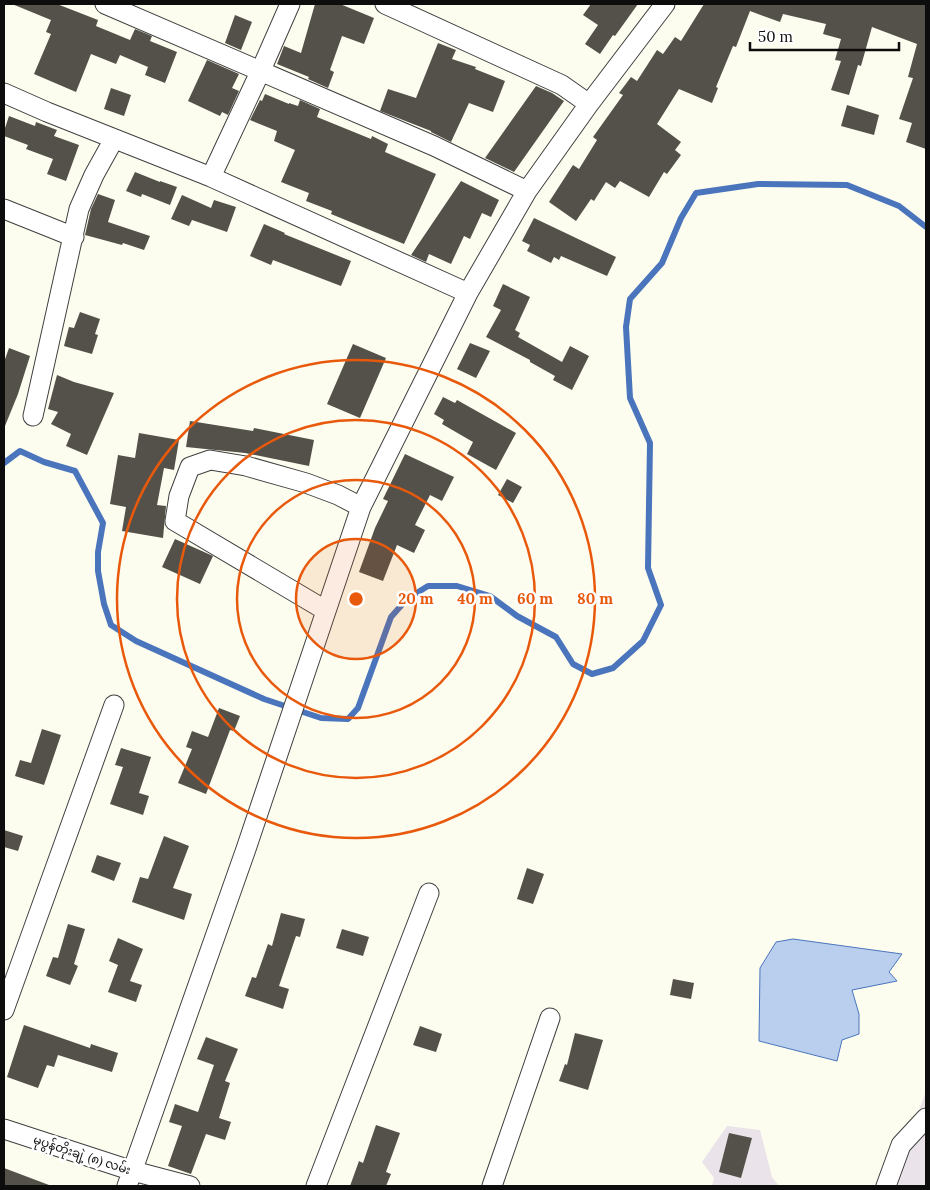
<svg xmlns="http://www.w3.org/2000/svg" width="930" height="1190" viewBox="0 0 930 1190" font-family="Lora,'Noto Sans Myanmar',serif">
<rect width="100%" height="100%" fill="#fcfdef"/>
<!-- industrial -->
<path fill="#ebe3ea" d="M926,1093V1186H890L925,1094Z
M727,1126L760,1130L772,1177L779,1186H712L714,1178L702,1162Z"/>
<!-- water -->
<path fill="#bacfee" stroke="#4a75bc" d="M793,939L902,954L889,972L897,981L852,990L859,1014V1034L842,1040L837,1061L759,1041L760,968L776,942Z"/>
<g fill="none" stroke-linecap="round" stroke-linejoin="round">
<!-- stream -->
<path stroke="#4a75bc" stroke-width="6" d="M4,463L20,451L44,462L75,471L103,523L98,552V571L104,604L111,625L136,641L264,699L321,718L348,719L358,708L391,617L407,599L428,586H457L490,596L517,616L556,637L573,664L592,674L613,668L643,641L661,605L648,568L650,443L630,398L626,327L630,299L662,263L681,218L696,193L758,184L847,185L899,206L926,227"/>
</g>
<!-- building -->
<path fill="#54514b" d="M12,4H57L98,20L96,26L130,40L135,29L152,36L150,41L177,52L165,83L145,75L148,67L120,55L116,64L91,54L76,92L34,74L51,34L46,32L51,20Z
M315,4H340L374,18L364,44L342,36L330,70L334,72L328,88L308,79L309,77L277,64L284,46L301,53Z
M591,4H638L615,36L613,35L600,54L585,44L598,25L583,15Z
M704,4H926V149L906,142L912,123L899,119L913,78L908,77L917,44L872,27L861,66L858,65L849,95L831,90L841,61L835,60L841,39L823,34L826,24L783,14L780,22L750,11L736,47L733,46L716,87L718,88L712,103L679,89L657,124L681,142L675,150L681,155L667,174L664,172L649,197L620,181L615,188L606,182L594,201L591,199L576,221L549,202L573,165L579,169L597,140L593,137L623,95L619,93L631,77L637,81L657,50L663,54L675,37L681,41Z
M235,15L252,22L241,50L225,43Z
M438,43L456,50L452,59L476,67L475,69L505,81L493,112L469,103L451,142L431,132V131L380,111L388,89L416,98Z
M207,60L239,74L232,88L239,91L228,115L222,112L220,116L188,101Z
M536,86L552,93L564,101L514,172L485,158Z
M111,88L131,95L124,116L104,109Z
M265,94L289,104V103L298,106L300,100L320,109L317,117L371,139L372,136L388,144L385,152L436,174L404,244L331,214L332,211L306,201L309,193L281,182L295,150L274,141L277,131L250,120L260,100L262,101Z
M847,105L879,115L874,135L841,126Z
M9,116L35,126L36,122L57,130L54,136L79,145L66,181L47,174L53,159L26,149L28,145L4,136V131Z
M135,172L160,182V181L177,187L170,205L142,194L141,197L126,191Z
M461,181L499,200L491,217L482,213L470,239L464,236L451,264L429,254L426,262L411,255Z
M98,194L115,200L108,222L150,236L144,250L123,243L122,245L85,235L91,209Z
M182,195L211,208L214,200L236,207L227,232L192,220L189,226L171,219Z
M534,218L616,257L607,276L561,256L559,260L554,257L551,263L527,251L530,245L522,241Z
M264,224L285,233L284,234L351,261L341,286L273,260L271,265L250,256Z
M503,284L530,297L515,330L520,333L518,337L562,362L570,346L589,356L572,390L553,380L555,376L530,362V360L486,337L501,310L493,306Z
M80,312L100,319L95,334L98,335L92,354L64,346L69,327L74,328Z
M470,343L490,351L476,378L457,369Z
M353,344L386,358L360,418L327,404Z
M9,348L30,356L18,394L5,426L4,362Z
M57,375L74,382L114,393L87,455L66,446L71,434L51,424L58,412L48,409Z
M443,397L455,403L457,400L516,433L496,470L467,454L473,442L442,424L444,420L434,414Z
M190,421L253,431L254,428L314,440L309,466L245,453L186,447Z
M139,433L179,440L174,470L164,468L157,505L166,506L163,538L122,531L126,507L110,504L118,455L135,458Z
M405,454L454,477L442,501L430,495L415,525L425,530L414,553L397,545L383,581L359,572L375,528L388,501L383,499Z
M507,479L522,487L513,503L498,495Z
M175,539L213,556L200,584L162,567Z
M219,708L240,716L234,731L230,730L206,794L178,783L192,749L186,747L192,731L208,737Z
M42,729L61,735L44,785L15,776L20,760L31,763Z
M121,748L151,757L139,793L149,796L143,815L110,804L123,767L115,765Z
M4,830L23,836L18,851L4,847Z
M164,836L189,846L173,888L192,894L184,920L132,902L140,877L148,879Z
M97,855L121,863L114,881L91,872Z
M527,868L544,874L533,904L517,899Z
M281,913L305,919L300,937L296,936L279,986L289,989L283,1009L245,996L252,977L256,978L268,944L272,946Z
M68,924L85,929L74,964L78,966L70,985L46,976L53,957L58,958Z
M342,929L369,937L363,956L336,948Z
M118,938L143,949L130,981L142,985L136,1002L108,992L118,965L109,961Z
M673,979L694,983L691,999L670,995Z
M24,1025L90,1048L91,1044L118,1053L112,1072L58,1055L54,1067L47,1065L38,1088L7,1077Z
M420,1026L442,1034L436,1052L413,1045Z
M575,1033L603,1040L588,1090L559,1081L565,1064L567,1065Z
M206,1037L238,1049L225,1081L230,1083L219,1118L231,1122L225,1140L206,1134L191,1174L168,1166L182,1126L169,1122L175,1104L198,1112L214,1065L197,1059Z
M376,1125L400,1133L386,1172L391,1174L386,1186H350L359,1161L363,1163Z
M729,1133L752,1138L741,1178L719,1172Z
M4,1168L49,1185V1186H4Z"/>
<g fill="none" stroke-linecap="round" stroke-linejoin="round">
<!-- street casing -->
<g stroke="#404040" stroke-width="21">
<path id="street" d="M105,4L434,146L527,191
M385,4L562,85L589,104
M4,93L47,112L211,177L468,293
M211,177L261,70L290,4
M4,209L74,237
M33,416L79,209L94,175L114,139
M325,610L175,521L179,496L190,467L210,460L246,466L306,483L338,495L361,507
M4,1010L114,705
M4,1129L133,1171L190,1186
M127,1186L246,849L361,507L468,293L527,191L589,104L665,4
M316,1186L429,893
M492,1186L550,1018
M886,1186L901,1145L926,1118"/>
</g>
<!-- street -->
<use href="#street" stroke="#fff" stroke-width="19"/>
</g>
<!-- distance rings -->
<circle cx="356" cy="599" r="60" fill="#e8590c" fill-opacity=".12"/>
<g fill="none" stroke="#e8590c" stroke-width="2.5">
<circle cx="356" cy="599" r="60"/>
<circle cx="356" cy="599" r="119"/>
<circle cx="356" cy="599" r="179"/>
<circle cx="356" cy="599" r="239"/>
</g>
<g text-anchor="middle" stroke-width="5" stroke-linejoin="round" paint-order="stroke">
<!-- street labels -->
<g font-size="12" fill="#0d0d0d" stroke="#fff">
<text transform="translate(82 1155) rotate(18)" y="4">မုပွန်တိုးချဲ့ (၈) လမ်း</text>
</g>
</g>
<circle cx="356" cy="599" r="8" fill="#e8590c" stroke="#fff" stroke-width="2.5"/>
<g font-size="15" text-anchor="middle" font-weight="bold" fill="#e8590c" stroke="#fff" stroke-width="5" stroke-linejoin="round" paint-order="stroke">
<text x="416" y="604">20 m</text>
<text x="475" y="604">40 m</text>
<text x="535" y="604">60 m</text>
<text x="595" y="604">80 m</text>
</g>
<!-- border -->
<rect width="930" height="1190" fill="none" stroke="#0d0d0d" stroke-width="10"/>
<!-- scale -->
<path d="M750 42v8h149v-8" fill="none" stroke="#0d0d0d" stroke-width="2.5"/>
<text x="758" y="42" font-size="15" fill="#0d0d0d" stroke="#ffffff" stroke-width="4" paint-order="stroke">50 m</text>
</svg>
